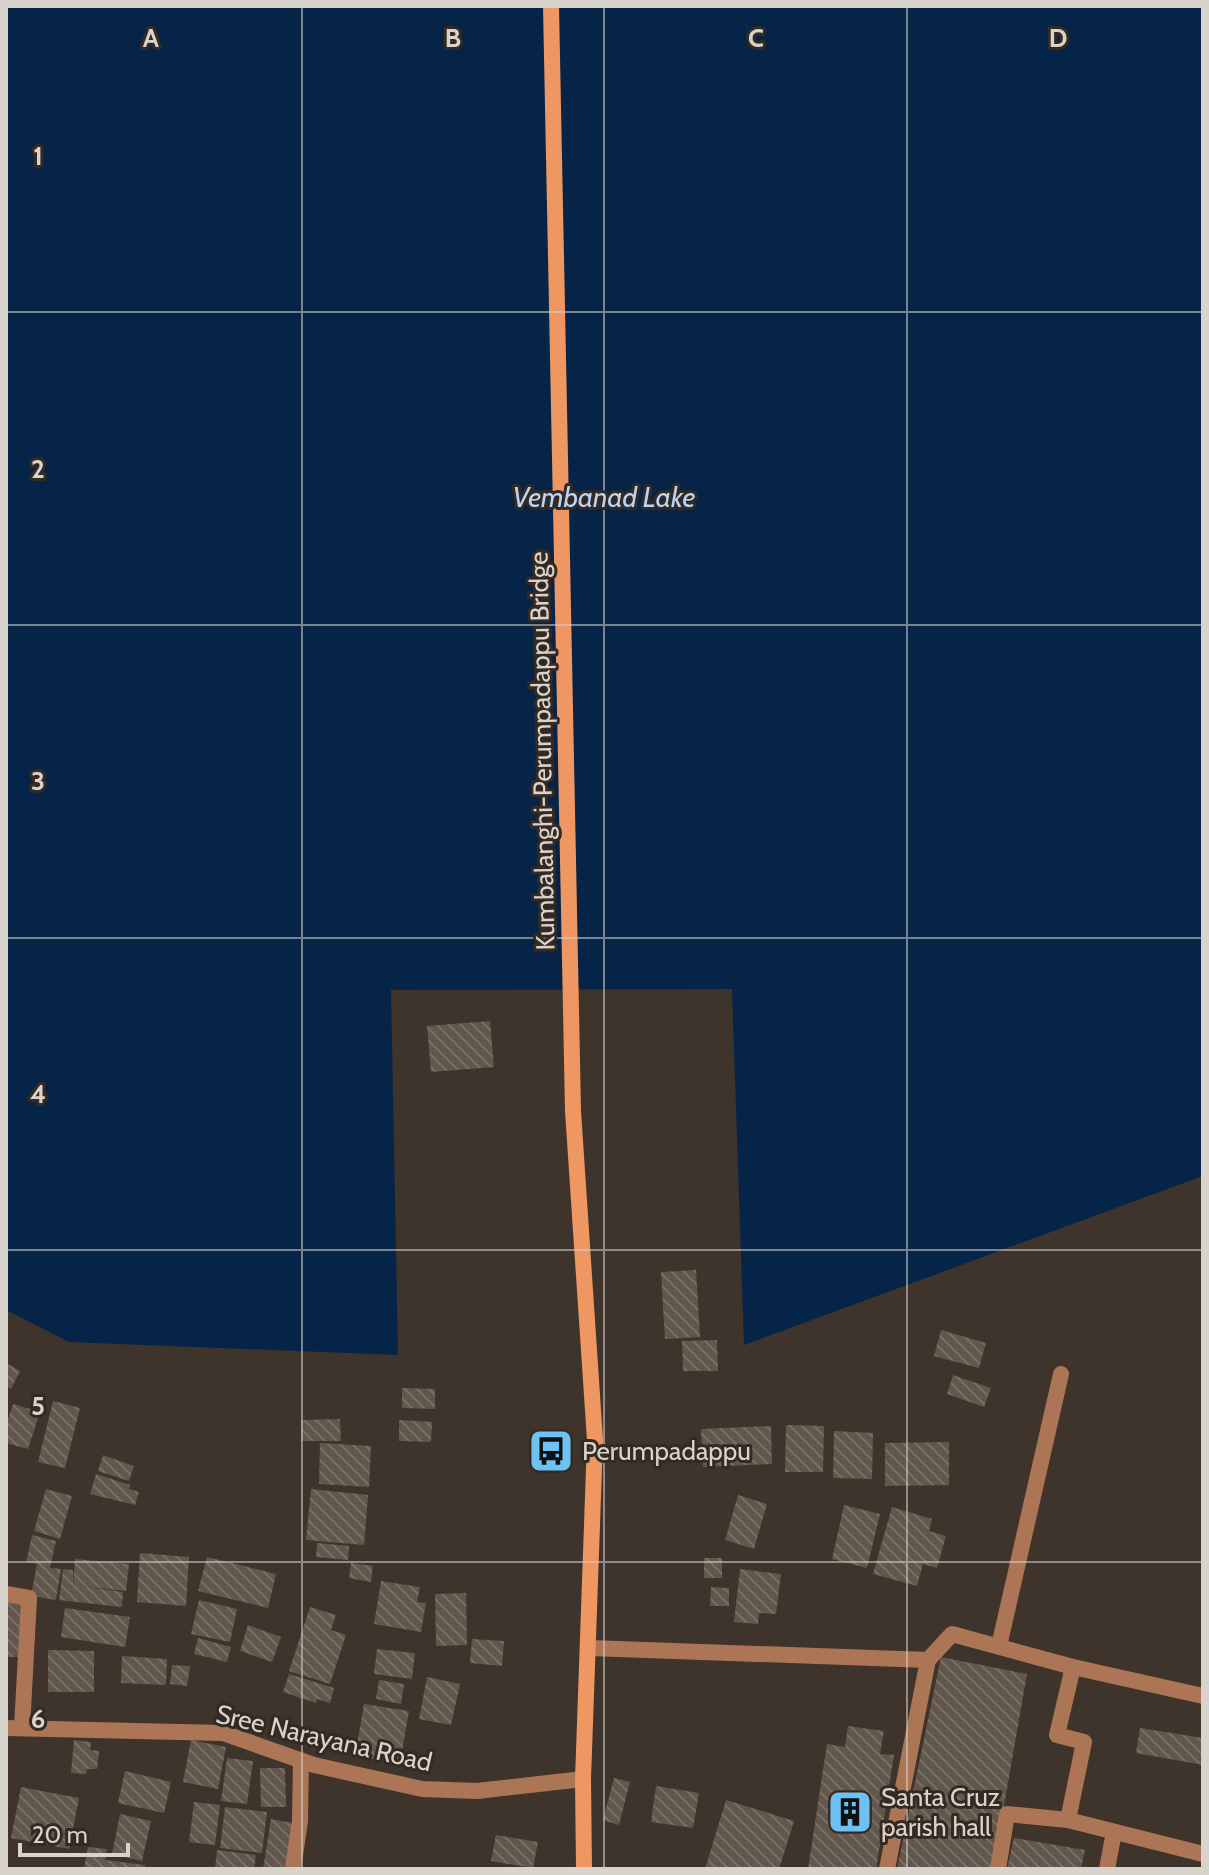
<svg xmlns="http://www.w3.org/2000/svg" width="1209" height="1875" viewBox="0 0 1209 1875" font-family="Cabin,sans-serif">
<defs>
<pattern id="building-back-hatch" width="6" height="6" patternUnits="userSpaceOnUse" patternTransform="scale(2)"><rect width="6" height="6" fill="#62574d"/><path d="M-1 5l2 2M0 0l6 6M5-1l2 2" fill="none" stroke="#786e65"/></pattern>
</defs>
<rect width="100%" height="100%" fill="#3e342b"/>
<!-- water -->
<path fill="#062447" d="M6,6H1203V1176L744,1345L732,989L391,990L398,1355L69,1342L6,1310Z"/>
<!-- building -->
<path fill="url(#building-back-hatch)" d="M490,1021L494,1067L431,1072L427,1026Z
M696,1270L700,1337L665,1339L661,1272Z
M941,1330L986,1343L979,1368L934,1356Z
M717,1340L718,1371H683L682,1341Z
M6,1363L20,1371L11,1389L6,1386Z
M953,1375L991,1388L984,1407L947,1394Z
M402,1388L435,1389V1409L402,1408Z
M53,1401L80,1408L65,1468L38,1462Z
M13,1404L40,1412L28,1449L6,1443V1425Z
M340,1419L341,1441H301V1420Z
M399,1420L432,1422L431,1442L399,1441Z
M786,1425L824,1426L823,1472H785Z
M771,1426L772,1464L703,1467L701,1429Z
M834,1431L873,1433L872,1479L833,1478Z
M949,1442V1485L885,1486V1443Z
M320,1443L371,1446L369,1487L319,1484Z
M103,1455L134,1466L129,1481L98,1471Z
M96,1474L130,1485L129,1489L139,1492L135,1505L90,1494Z
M46,1489L72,1496L60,1539L34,1531Z
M311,1489L368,1495L364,1545L306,1540Z
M738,1495L767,1504L754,1549L725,1540Z
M844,1505L880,1514L867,1568L832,1559Z
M892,1507L932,1519L929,1531L946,1536L937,1568L923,1564L917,1586L873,1574Z
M32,1535L56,1541L50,1568L61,1569L56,1600L31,1596L37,1564L26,1562Z
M317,1543L349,1546L348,1560L316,1557Z
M140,1553L189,1557L186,1606L137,1602Z
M207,1557L276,1574L268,1608L198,1591Z
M704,1558H722V1578H704Z
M75,1559L129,1564L126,1591L80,1586L123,1592L122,1607L59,1600L63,1569L73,1570V1587Z
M351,1563L373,1566L371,1582L349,1578Z
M740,1569L781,1574L776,1614L759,1613L758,1624L734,1622Z
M381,1581L420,1587L417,1602L426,1603L421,1632L374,1624Z
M711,1587L729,1588V1606H710Z
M466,1593L467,1645L436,1646L435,1594Z
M6,1599L21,1600L18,1657H6Z
M199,1600L237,1609L230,1642L191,1634Z
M310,1607L336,1615L331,1630L346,1635L330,1684L289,1671Z
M65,1608L130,1617L125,1647L61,1637Z
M248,1625L281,1637L272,1662L240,1651Z
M198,1638L231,1647L227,1662L194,1654Z
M472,1639L504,1641L502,1666L470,1663Z
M377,1649L415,1653L412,1679L374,1674Z
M48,1650L94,1651V1692H48Z
M122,1656L167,1659L166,1685L121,1683Z
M941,1657L1027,1674L993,1869H897Z
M172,1665L190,1666L187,1686L170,1684Z
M289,1674L334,1688L330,1703L317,1699L316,1703L283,1692Z
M427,1677L460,1684L451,1725L419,1719Z
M379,1680L404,1684L401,1704L376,1699Z
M364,1704L409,1711L400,1763L355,1756Z
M848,1726L884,1731L880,1754L894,1755L876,1869H808L827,1744L845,1747Z
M1140,1728L1203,1738V1765L1136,1753Z
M74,1740L91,1742L90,1750L99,1751L97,1769H87L86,1774L71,1773Z
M191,1740L226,1747L218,1789L183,1782Z
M227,1758L253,1761L247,1804L221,1801Z
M260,1768H285L286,1807H261Z
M125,1771L171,1782L164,1813L118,1803Z
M614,1778L630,1782L619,1825L603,1820Z
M656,1786L699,1793L693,1828L651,1822Z
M21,1787L79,1798L69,1849L11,1838Z
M726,1800L794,1821L779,1869H705Z
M194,1802L220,1805L215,1845L189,1842Z
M225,1807L267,1812L262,1853L220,1848Z
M120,1814L151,1821L142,1861L112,1854Z
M271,1819L298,1824L290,1869H263Z
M496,1835L538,1842L533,1868L491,1861Z
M1014,1838L1085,1850L1081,1869H1007Z
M88,1847L107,1849L105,1860L145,1865V1869H84Z
M217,1850L256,1855L254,1869H215Z"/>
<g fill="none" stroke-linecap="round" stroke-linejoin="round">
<!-- minor -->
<path stroke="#ac7555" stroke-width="16" d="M6,1594L29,1598L22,1728
M999,1646L1061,1374
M590,1648L928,1660L952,1634L1073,1667L1057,1735L1084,1742L1068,1820L1203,1854
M1073,1667L1203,1696
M6,1728L223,1733L314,1765L422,1789L477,1791L583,1779
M293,1869L300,1821L301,1760
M887,1869L928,1660
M998,1869L1007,1814L1068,1820
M1107,1869L1114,1832"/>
<!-- secondary -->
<path stroke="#ee9762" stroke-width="16" d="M551,6L573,1111L595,1440L583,1779L584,1869"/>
</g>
<!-- grid -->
<path fill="none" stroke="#d9d3cd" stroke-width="2" stroke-opacity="0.55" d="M302,6V1869M604,6V1869M907,6V1869M6,312H1203M6,625H1203M6,938H1203M6,1250H1203M6,1562H1203"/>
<!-- icons -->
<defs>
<g id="bus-square" transform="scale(2.3)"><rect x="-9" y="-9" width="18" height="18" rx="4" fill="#6dc2f3" stroke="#342a21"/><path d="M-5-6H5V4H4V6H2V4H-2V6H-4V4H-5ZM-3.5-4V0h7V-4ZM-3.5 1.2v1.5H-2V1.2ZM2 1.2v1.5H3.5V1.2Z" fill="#111"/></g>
<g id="building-square" transform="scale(2.3)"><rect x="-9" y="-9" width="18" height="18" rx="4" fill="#6dc2f3" stroke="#342a21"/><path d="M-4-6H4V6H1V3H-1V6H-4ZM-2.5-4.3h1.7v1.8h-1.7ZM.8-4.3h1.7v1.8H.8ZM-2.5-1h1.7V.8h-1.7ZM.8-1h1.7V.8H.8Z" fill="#111"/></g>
</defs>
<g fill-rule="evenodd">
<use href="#bus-square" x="551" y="1451"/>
<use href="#building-square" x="850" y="1812"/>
</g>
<g text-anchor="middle" stroke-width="6" stroke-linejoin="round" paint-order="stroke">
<!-- street labels -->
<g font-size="26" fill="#d9d3cd" stroke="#342a21">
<text transform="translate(542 751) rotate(-91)" y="9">Kumbalanghi-Perumpadappu Bridge</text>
<text transform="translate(324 1738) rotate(13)" y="9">Sree Narayana Road</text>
</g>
<!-- poi labels -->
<g font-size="26" fill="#d9d3cd" stroke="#342a21" text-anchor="start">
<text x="582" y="1460">Perumpadappu</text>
<text x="881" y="1806">Santa Cruz<tspan x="881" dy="30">parish hall</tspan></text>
</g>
<!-- water labels -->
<g font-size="28" font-style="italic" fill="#b8d5fb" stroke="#342a21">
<text x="604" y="507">Vembanad Lake</text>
</g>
</g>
<g font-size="26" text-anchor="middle" font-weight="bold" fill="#d9d3cd" stroke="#342a21" stroke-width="6" stroke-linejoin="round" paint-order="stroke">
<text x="151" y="47">A</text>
<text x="453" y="47">B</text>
<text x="756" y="47">C</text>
<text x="1058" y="47">D</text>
<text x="38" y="165">1</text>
<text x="38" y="478">2</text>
<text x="38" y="790">3</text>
<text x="38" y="1103">4</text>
<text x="38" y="1415">5</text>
<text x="38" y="1728">6</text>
</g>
<!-- border -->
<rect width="1209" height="1875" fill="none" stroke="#d9d3cd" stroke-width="16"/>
<!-- scale -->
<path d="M20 1843v12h108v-12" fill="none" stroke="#d9d3cd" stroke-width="4"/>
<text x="32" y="1843" font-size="24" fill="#d9d3cd" stroke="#342a21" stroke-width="6" paint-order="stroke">20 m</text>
</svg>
